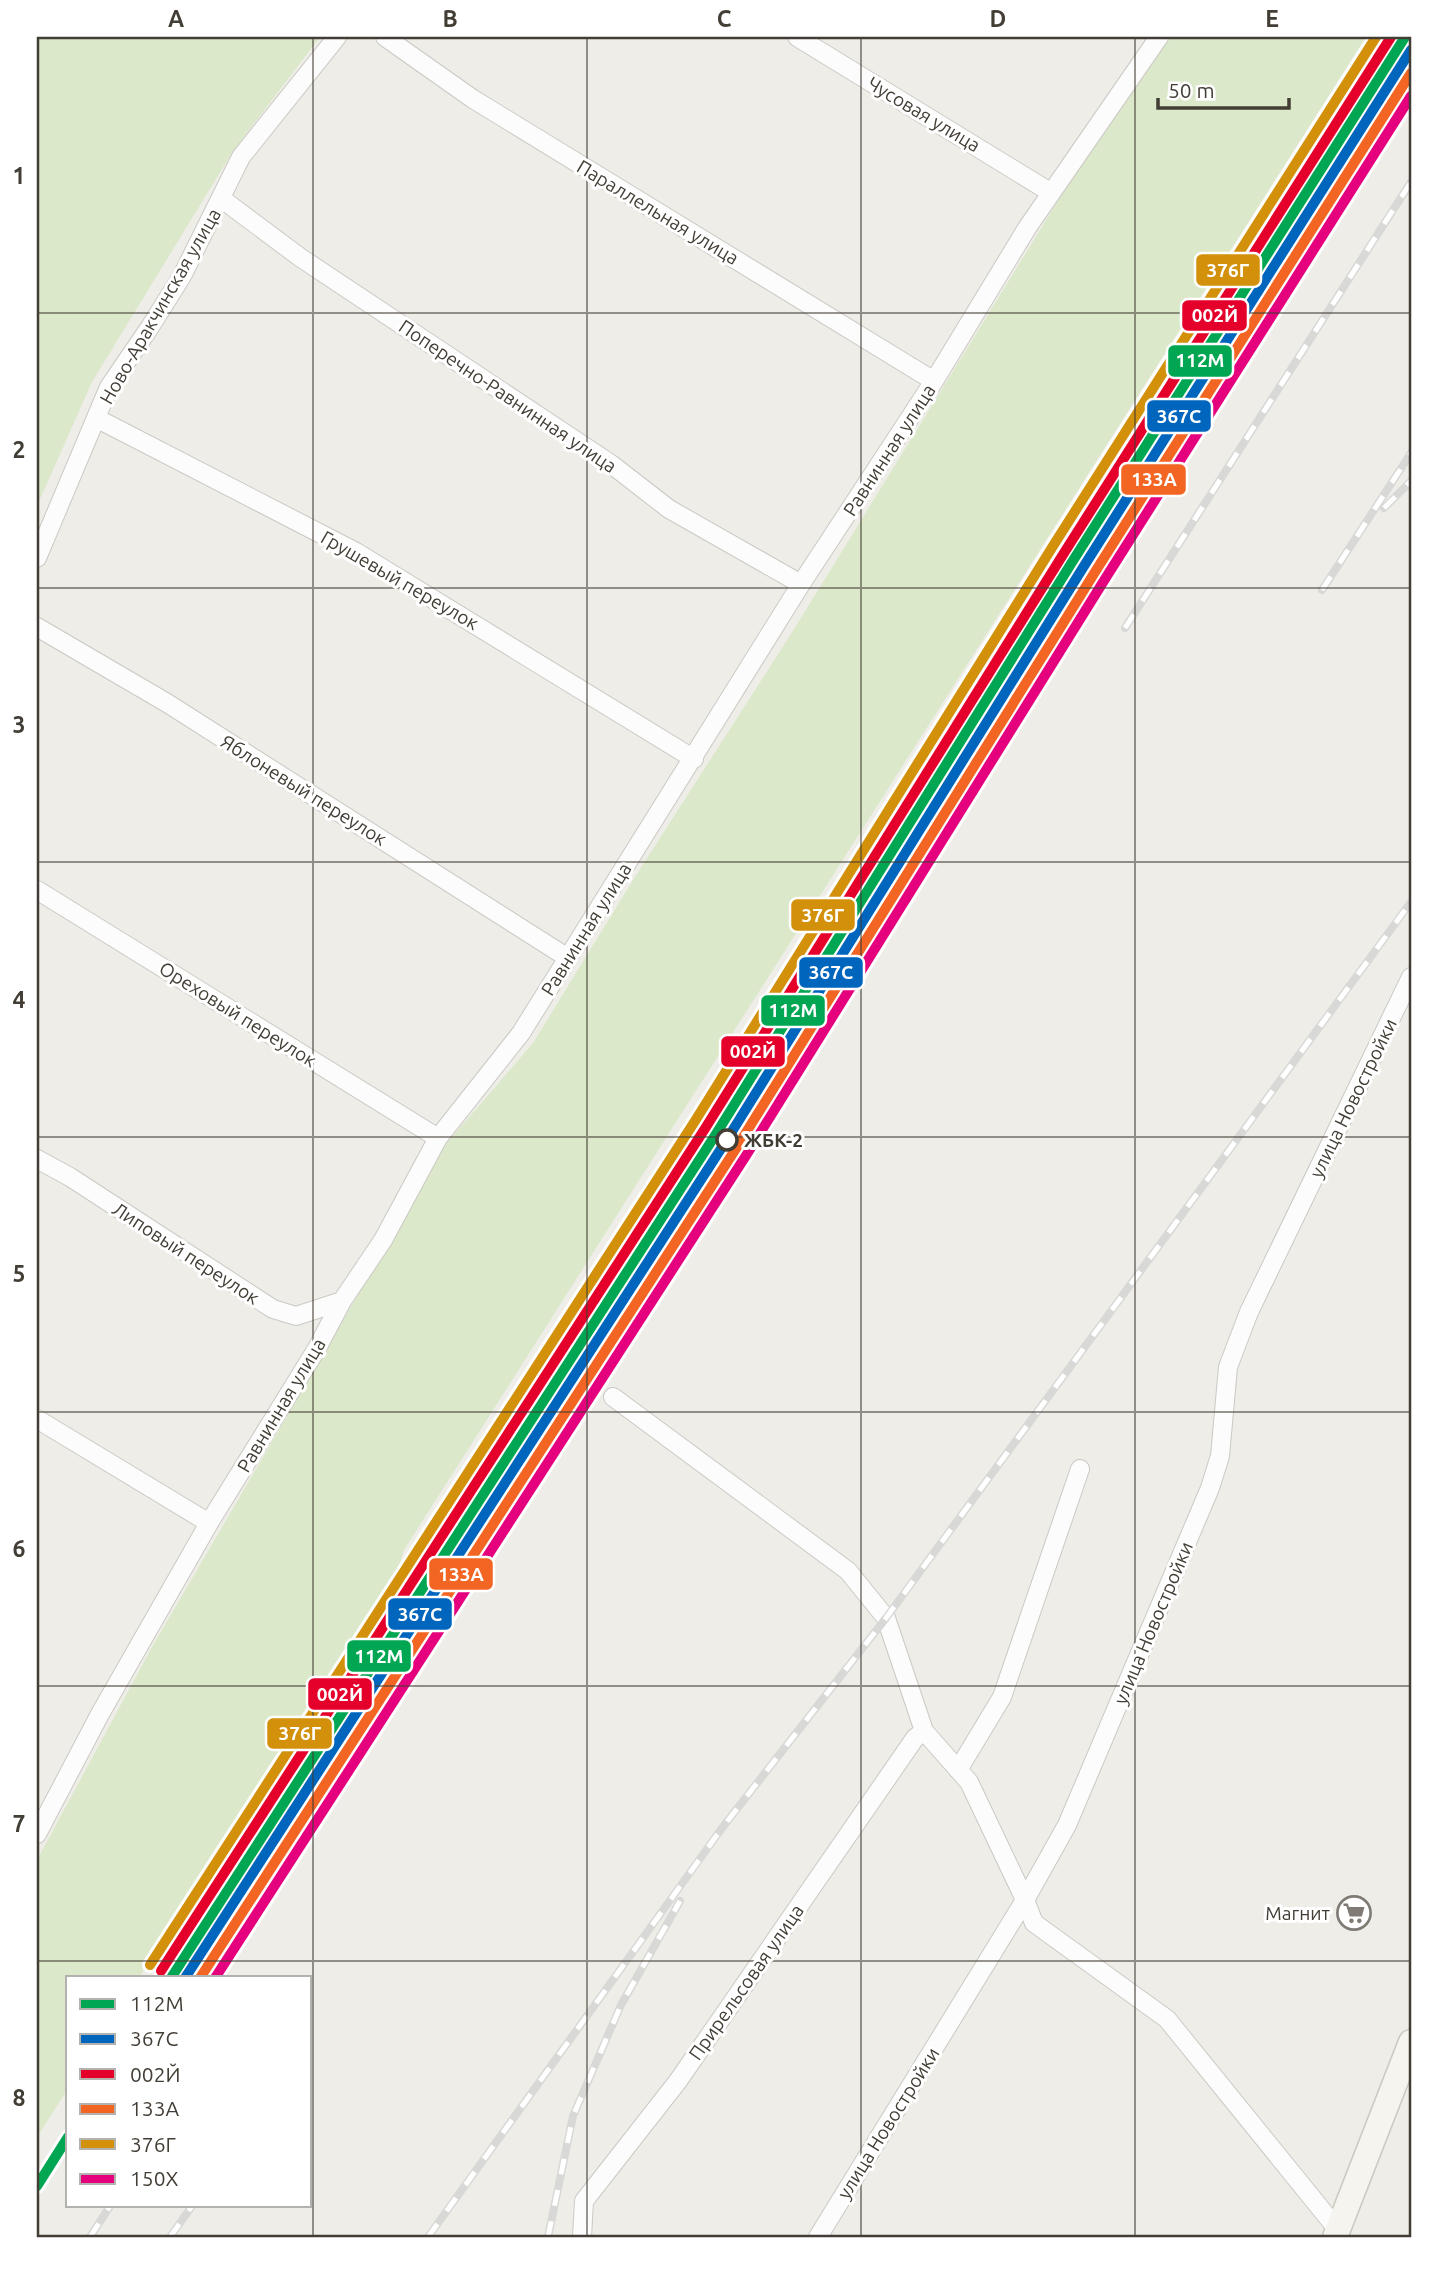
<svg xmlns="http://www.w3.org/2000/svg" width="1448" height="2274" viewBox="0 0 1448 2274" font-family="Ubuntu,sans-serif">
<rect width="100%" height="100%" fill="#eeede8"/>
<!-- green -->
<path fill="#dbe8ca" d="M37,37H320L233,151L92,382L37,506Z
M1171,37H1366L404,1550L394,1584L376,1611L341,1656L139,1978H68V2089L37,2137V1860L152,1647L446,1144L533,1043L633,880L791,634L1085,157Z"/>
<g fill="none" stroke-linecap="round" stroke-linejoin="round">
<!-- minor casing -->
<g stroke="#cbc9c4" stroke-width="20">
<path id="minor" d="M385,37L473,99L934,381
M797,37L1050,192
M222,199L301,258L611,464L669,509L801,584
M96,418L356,552L694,759
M37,558L109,387L150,327L182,276L241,157L337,37
M37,627L167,703L568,958
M37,890L438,1138
M37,1159L70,1177L273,1309L296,1316L342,1301
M613,1397L848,1571L886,1618L924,1731L969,1782L1025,1900L1034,1923L1167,2019L1338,2230
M37,1419L209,1523
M958,1770L1002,1697L1080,1469
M37,1834L100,1714L209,1523L316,1350L342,1301L383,1240L438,1138L521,1033L801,584L934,381L1027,228L1159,37
M582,2237L584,2201L678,2081L915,1738L924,1731
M818,2237L1025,1900L1067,1825L1210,1488L1220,1456L1228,1367L1249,1312L1411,977"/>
</g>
<!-- secondary casing -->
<g stroke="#cccac0" stroke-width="27">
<path id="secondary" d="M1335,2237L1411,2042"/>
</g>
<!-- minor -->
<use href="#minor" stroke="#fcfcfc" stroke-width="18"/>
<!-- secondary -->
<use href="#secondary" stroke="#f5f4ef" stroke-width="24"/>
<!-- rail casing -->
<g stroke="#d8d8d7" stroke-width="8">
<path id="rail" d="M1384,508L1411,481
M1322,590L1411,453
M1125,628L1411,182
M90,2237L110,2206
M170,2237L192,2206
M428,2237L722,1828L886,1618L1411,902
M548,2237L573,2116L621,2005L680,1901"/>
</g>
<!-- rail -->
<use href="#rail" stroke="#fff" stroke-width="5" stroke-dasharray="16" stroke-linecap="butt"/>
<!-- rail-1 casing -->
<g stroke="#fff" stroke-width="16">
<path id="rail-1" d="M171,1978L716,1134L1074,559L1405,37
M37,2186L68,2137"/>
</g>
<!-- rail-2 casing -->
<g stroke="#fff" stroke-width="16">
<path id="rail-2" d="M185,1978L726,1141L1084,566L1411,50"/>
</g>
<!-- rail-3 casing -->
<g stroke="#fff" stroke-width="16">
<path id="rail-3" d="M161,1971L706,1127L1064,553L1391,37"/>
</g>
<!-- rail-4 casing -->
<g stroke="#fff" stroke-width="16">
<path id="rail-4" d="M200,1978L737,1147L1095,572L1411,73"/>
</g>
<!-- rail-5 casing -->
<g stroke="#fff" stroke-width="16">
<path id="rail-5" d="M150,1965L695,1121L1053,546L1376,37"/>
</g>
<!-- rail-6 casing -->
<g stroke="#fff" stroke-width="16">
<path id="rail-6" d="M215,1978L747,1154L1105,579L1411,96"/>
</g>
<!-- rail-1 -->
<use href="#rail-1" stroke="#00a651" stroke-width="10"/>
<!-- rail-2 -->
<use href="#rail-2" stroke="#0065bd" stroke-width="10"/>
<!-- rail-3 -->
<use href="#rail-3" stroke="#e4002b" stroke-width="10"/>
<!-- rail-4 -->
<use href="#rail-4" stroke="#f26522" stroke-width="10"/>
<!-- rail-5 -->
<use href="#rail-5" stroke="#d3910b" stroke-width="10"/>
<!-- rail-6 -->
<use href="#rail-6" stroke="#e5007d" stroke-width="10"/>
</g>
<!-- grid -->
<path fill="none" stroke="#433e35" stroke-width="2" stroke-opacity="0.55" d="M313,37V2237M587,37V2237M861,37V2237M1135,37V2237M37,313H1411M37,588H1411M37,862H1411M37,1137H1411M37,1412H1411M37,1686H1411M37,1961H1411"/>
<!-- icons -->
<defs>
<g id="supermarket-ring" transform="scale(1.75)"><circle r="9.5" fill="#fff" stroke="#7f7b74" stroke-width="1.5"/><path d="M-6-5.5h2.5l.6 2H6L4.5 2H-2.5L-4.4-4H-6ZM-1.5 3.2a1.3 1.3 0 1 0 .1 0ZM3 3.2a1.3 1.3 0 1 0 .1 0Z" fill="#7f7b74"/></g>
</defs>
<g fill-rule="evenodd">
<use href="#supermarket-ring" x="1354" y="1913"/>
</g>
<!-- markers -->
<circle fill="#fff" stroke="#433e35" stroke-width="3.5" cx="727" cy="1140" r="10"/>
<g text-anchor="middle" stroke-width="6" stroke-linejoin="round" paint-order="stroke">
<!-- street labels -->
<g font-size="19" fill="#433e35" stroke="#fff">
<text transform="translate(924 114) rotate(31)" y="7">Чусовая улица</text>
<text transform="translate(658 212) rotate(31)" y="7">Параллельная улица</text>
<text transform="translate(160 306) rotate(-60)" y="7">Ново-Аракчинская улица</text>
<text transform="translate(508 396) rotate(34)" y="7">Поперечно-Равнинная улица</text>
<text transform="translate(889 450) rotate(-57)" y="7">Равнинная улица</text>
<text transform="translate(400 580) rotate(30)" y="7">Грушевый переулок</text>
<text transform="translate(304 790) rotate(32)" y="7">Яблоневый переулок</text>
<text transform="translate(586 929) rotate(-58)" y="7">Равнинная улица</text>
<text transform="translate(238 1014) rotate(32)" y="7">Ореховый переулок</text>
<text transform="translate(1353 1098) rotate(-64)" y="7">улица Новостройки</text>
<text transform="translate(186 1253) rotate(33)" y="7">Липовый переулок</text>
<text transform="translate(281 1405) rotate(-59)" y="7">Равнинная улица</text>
<text transform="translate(1153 1623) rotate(-67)" y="7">улица Новостройки</text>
<text transform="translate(746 1982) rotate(-55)" y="7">Прирельсовая улица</text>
<text transform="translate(888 2123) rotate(-58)" y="7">улица Новостройки</text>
</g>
<!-- stop labels -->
<g font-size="19" font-weight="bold" fill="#433e35" stroke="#fff" text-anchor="start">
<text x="744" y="1147">ЖБК-2</text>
</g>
<!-- poi labels -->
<g font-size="19" fill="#433e35" stroke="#fff" text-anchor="end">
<text x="1330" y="1920">Магнит</text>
</g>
</g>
<g stroke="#fff" stroke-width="2.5">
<rect x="1195" y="253" width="66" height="34" rx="7" fill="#d3910b"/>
<rect x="1181" y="299" width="67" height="33" rx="7" fill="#e4002b"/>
<rect x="1167" y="344" width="66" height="34" rx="7" fill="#00a651"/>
<rect x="1146" y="399" width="66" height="34" rx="7" fill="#0065bd"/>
<rect x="1120" y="463" width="67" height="33" rx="7" fill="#f26522"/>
<rect x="790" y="898" width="66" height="34" rx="7" fill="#d3910b"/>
<rect x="798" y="956" width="66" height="33" rx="7" fill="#0065bd"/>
<rect x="760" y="994" width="66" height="33" rx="7" fill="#00a651"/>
<rect x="720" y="1035" width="66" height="33" rx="7" fill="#e4002b"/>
<rect x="428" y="1557" width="66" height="34" rx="7" fill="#f26522"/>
<rect x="387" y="1597" width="66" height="34" rx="7" fill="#0065bd"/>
<rect x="346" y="1639" width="66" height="34" rx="7" fill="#00a651"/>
<rect x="307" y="1677" width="66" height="34" rx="7" fill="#e4002b"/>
<rect x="266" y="1717" width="67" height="33" rx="7" fill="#d3910b"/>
</g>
<g font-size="19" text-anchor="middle" font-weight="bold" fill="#fff">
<text x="1228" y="277">376Г</text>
<text x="1215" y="322">002Й</text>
<text x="1200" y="367">112М</text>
<text x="1179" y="423">367С</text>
<text x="1154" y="486">133А</text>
<text x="823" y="922">376Г</text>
<text x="831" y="979">367С</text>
<text x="793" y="1017">112М</text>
<text x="753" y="1058">002Й</text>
<text x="461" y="1581">133А</text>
<text x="420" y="1621">367С</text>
<text x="379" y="1663">112М</text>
<text x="340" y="1701">002Й</text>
<text x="300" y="1740">376Г</text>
</g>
<!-- border -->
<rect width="1448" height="2274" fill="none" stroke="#ffffff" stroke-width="77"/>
<!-- legend -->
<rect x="66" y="1976" width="245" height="231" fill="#ffffff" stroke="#b4b2ae" stroke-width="2"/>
<rect x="80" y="1999" width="35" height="10" fill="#00a651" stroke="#b4b2ae" stroke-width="2"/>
<text x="130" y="2011" font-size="21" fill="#433e35">112М</text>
<rect x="80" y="2034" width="35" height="10" fill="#0065bd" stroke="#b4b2ae" stroke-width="2"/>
<text x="130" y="2046" font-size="21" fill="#433e35">367С</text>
<rect x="80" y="2069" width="35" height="10" fill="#e4002b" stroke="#b4b2ae" stroke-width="2"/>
<text x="130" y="2082" font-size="21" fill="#433e35">002Й</text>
<rect x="80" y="2104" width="35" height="10" fill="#f26522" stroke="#b4b2ae" stroke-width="2"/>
<text x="130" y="2116" font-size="21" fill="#433e35">133А</text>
<rect x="80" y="2139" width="35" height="10" fill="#d3910b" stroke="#b4b2ae" stroke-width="2"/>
<text x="130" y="2152" font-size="21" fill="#433e35">376Г</text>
<rect x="80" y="2174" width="35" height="10" fill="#e5007d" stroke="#b4b2ae" stroke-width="2"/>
<text x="130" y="2186" font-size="21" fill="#433e35">150Х</text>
<!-- scale -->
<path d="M1158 98v10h131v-10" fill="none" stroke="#433e35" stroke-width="3.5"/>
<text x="1168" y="98" font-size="21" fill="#433e35" stroke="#ffffff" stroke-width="5" paint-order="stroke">50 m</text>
<rect x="38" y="38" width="1372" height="2198" fill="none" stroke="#433e35" stroke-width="2.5"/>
<g font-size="23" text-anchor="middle" font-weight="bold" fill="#433e35">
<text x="176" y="27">A</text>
<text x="450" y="27">B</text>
<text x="724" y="27">C</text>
<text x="998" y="27">D</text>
<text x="1272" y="27">E</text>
<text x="19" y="184">1</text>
<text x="19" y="458">2</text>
<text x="19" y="733">3</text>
<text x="19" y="1008">4</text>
<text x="19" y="1282">5</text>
<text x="19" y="1557">6</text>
<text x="19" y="1832">7</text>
<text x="19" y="2106">8</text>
</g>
</svg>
